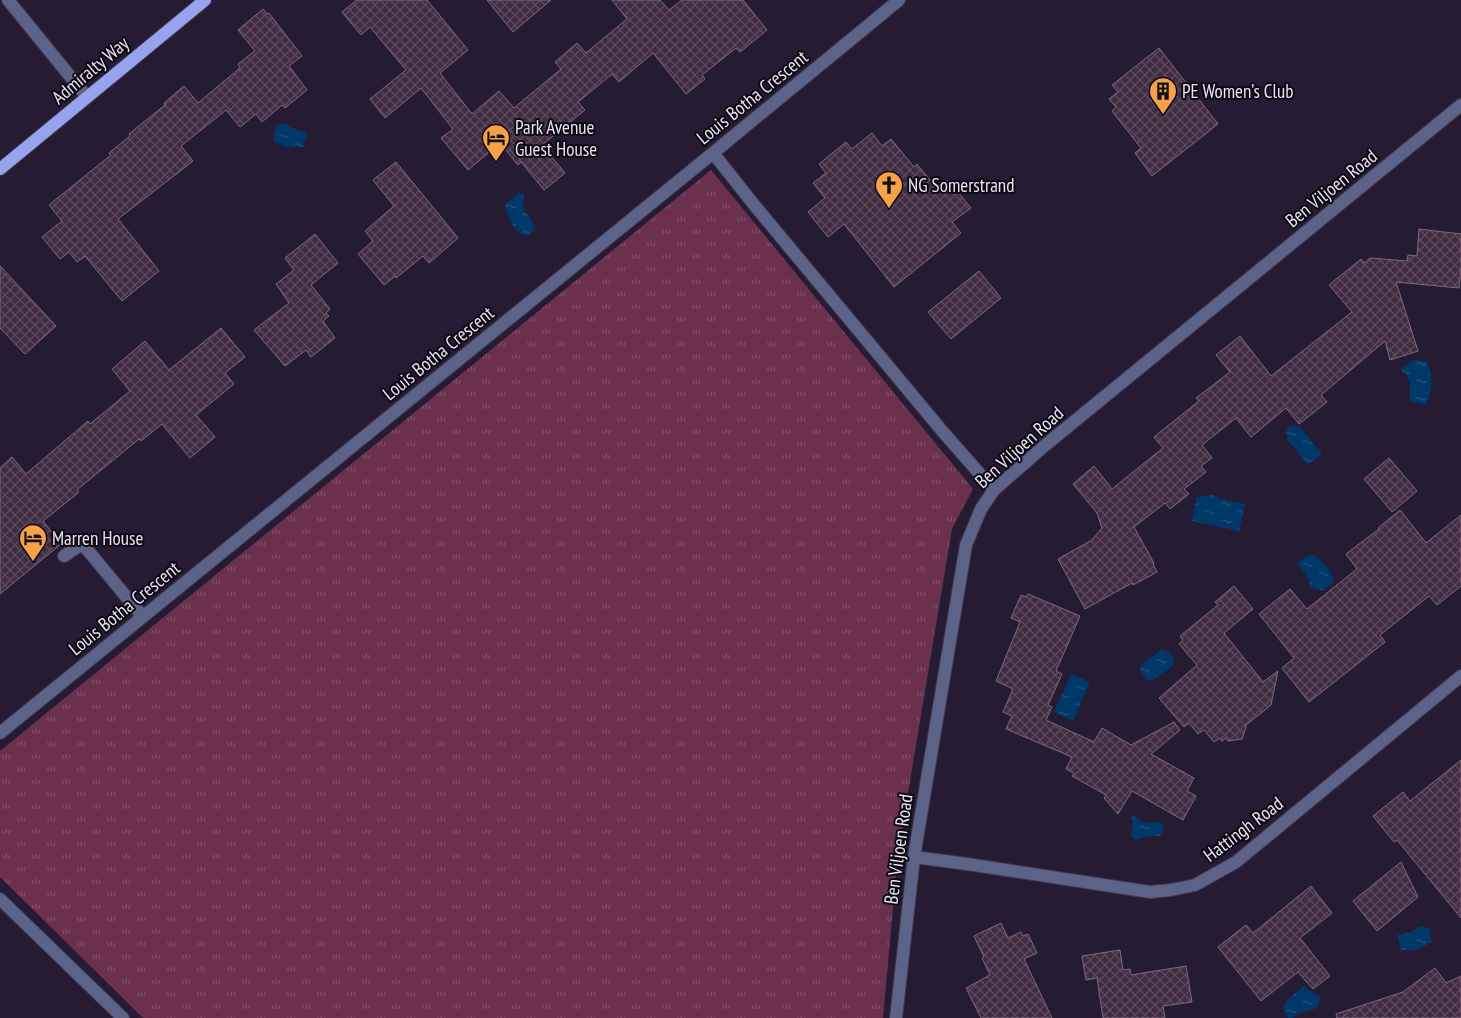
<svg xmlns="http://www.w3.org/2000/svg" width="1461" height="1018" viewBox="0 0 1461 1018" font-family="'PT Sans Narrow',sans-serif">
<defs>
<pattern id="grass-tufts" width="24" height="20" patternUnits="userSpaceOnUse" patternTransform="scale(1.25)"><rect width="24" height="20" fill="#6c304f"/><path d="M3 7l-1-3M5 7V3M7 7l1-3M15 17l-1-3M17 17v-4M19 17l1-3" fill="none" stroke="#814e69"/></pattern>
<pattern id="water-ripples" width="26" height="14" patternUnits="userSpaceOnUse" patternTransform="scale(1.25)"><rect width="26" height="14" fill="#003869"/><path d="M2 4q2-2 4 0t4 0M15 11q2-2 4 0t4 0" fill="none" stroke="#25557f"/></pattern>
<pattern id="building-cross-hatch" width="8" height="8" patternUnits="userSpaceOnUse" patternTransform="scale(1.25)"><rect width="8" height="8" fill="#412c41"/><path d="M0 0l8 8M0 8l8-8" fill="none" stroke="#5c4a5d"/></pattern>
</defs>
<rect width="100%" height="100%" fill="#251c34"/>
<!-- grass -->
<path fill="url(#grass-tufts)" d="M711,170L973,489L952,529L898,853L883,1018H145L141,1016L0,877V751Z"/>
<!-- water -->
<path fill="url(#water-ripples)" d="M286,123L292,128L307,133L303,147H287L273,141L276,125Z
M520,192L524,195C520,212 530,214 535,228C523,250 505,216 505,205Z
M1413,360L1426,361C1434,375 1433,389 1426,404L1410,402V383L1406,373L1402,372L1401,368L1405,367Z
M1294,425L1299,428L1300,427L1322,454L1308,465L1286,438L1288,436L1286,432L1289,427Z
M1212,495L1221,499L1245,504L1239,531L1192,521L1197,497Z
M1311,554C1322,559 1331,570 1334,582L1322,591L1310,587C1310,577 1304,571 1297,563Z
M1162,649L1165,651H1168L1174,658L1173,662L1175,664L1152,681L1147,680L1141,672L1140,666Z
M1071,674L1090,682L1073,721L1054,712Z
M1134,815C1149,828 1143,822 1160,822L1163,825L1164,831L1159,836H1150L1135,840L1131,834L1133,821L1131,817Z
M1420,926L1429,928L1432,942L1417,950H1401L1397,935L1410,933Z
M1304,986C1309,992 1316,993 1321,998L1317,1008L1298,1014L1292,1018H1288L1283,1008L1287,1000Z"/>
<!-- building -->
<path fill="url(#building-cross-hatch)" stroke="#806981" d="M357,0H427L468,50L440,73L472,114L499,91L514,108L561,69L555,62L577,43L586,53L627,19L612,0H660L669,10L682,0H743L767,30L740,52L736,48L702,75L705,79L686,94L653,53L619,82L612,74L578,102L585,110L542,145L565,173L544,190L521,162L518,165L500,143L468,170L441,138L453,129L421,88L385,118L370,99L406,70L370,27L361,35L342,12Z
M487,0H551L513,32Z
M263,9L267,14L269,13L302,56L289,66L307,90L285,108L282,105L262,122L256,114L240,127L226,110L181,146L193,161L118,219L159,271L122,301L85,256L77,262L69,252L60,259L42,237L62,221L49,205L111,155L109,153L130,136L129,134L165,105L164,103L184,86L198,103L240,68L238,64L255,51L238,30Z
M1159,48L1218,124L1152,176L1135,153L1141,148L1112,111L1116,107L1109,99L1118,92L1112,85Z
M872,133L882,146L891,139L914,167L917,164L937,189L948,180L971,208L952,222L961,233L894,287L844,224L828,237L808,212L825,198L813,183L826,173L819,164L846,142L852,149Z
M396,162L458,238L429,263L423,256L396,278L395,276L384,285L358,254L373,241L365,231L394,206L373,180Z
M1419,229L1461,234V270L1459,288L1396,282L1418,351L1390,360L1385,341L1321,395L1327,402L1299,424L1286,408L1251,437L1236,418L1202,445L1212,458L1201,466L1206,472L1184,489L1189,494L1170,509L1165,503L1134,527L1154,563L1153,564L1157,572L1133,585L1132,583L1085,609L1058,559L1092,540L1102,528L1097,513L1073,484L1094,466L1112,489L1163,448L1154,437L1199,401L1196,398L1230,372L1216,355L1240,336L1271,376L1352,312L1329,285L1361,259L1364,263L1370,258L1407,261L1408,255L1417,256Z
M315,234L338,263L311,285L330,309L326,313L329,316L323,321L335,338L311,357L306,350L285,366L254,330L289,303L276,284L294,270L285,258Z
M0,266L56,326L25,354L0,328Z
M979,271L1001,298L951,339L928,312Z
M221,328L245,357L225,373L234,384L196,415L215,437L190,458L162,424L141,441L139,439L78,489V493L43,521L61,544L0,594V468L12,457L26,474L88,421L90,424L130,391L112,369L145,341L169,370Z
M1389,458L1417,491L1392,512L1364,479Z
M1400,510L1426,543L1461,515V586L1437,605L1429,596L1380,635L1385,642L1309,702L1282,668L1294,658L1259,614L1290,589L1307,609L1357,569L1346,554L1379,529L1378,528Z
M1234,586L1253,609L1224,633L1263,682L1278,671L1271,705L1245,726L1246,727L1242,739L1228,741L1226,738L1222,741L1220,738L1214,742L1204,730L1198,734L1189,723L1184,727L1159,698L1197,665L1179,644L1183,640L1180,636L1218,605L1215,602Z
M1028,594L1080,616L1056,671L1062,674L1048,705L1052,707L1046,720L1094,742L1102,728L1131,745L1174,722L1180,730L1151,754L1194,778L1187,791L1196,796L1183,820L1132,791L1118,814L1104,798L1106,795L1072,776L1074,773L1066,769L1072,757L1006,729L1012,716L1003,712L1013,689L996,681L1020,622L1011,618L1021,595L1026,597Z
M1461,760V918L1397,840L1394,842L1373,816L1403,792L1410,801Z
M1401,862L1418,897L1377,931L1353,901Z
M1311,886L1332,913L1300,938L1330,976L1313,989L1298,972L1261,1001L1218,947L1246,925L1253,933Z
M1001,923L1008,938L1021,932L1023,936L1028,934L1037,953L1024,959L1052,1018H981L966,988L990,975L982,958L984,957L974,936Z
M1120,950L1123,970L1130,969L1131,975L1186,966L1192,1002L1163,1006L1165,1018H1103L1097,978L1086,980L1082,956Z
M1435,968L1446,983L1461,976V1018H1337L1336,1014L1403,992Z"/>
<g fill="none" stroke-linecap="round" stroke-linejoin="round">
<!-- minor casing -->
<g stroke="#40384f" stroke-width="14">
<path id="minor" d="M8,0L87,97
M713,153L755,206L943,432L994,490
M64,556L79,546L82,545L85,547L143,617
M0,733L713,153L899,0
M914,857L967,864L1150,892L1171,890L1195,885L1236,862L1461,676
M0,899L123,1018
M896,1018L914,857L966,545L981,509L994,490L1043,447L1461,105"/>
</g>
<!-- major casing -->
<g stroke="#40384f" stroke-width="14">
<path id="major" d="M0,169L205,0"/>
</g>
<!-- minor -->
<use href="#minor" stroke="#5c6386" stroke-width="12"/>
<!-- major -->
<use href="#major" stroke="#97a3ed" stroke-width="12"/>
</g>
<!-- icons -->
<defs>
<g id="building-pin" transform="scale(1.4375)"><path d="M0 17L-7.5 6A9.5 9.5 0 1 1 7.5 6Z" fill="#f7a248" stroke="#0d0913"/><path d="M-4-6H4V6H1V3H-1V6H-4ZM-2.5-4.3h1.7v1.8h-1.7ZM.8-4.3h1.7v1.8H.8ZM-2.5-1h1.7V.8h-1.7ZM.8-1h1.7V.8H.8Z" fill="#111"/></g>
<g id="hotel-pin" transform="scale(1.4375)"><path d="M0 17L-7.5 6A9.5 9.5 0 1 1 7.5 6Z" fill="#f7a248" stroke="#0d0913"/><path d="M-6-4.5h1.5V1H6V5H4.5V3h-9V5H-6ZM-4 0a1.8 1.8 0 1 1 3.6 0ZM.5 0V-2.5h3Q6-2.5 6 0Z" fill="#111"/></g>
<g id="church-pin" transform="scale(1.4375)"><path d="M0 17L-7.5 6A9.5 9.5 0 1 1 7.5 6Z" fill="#f7a248" stroke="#0d0913"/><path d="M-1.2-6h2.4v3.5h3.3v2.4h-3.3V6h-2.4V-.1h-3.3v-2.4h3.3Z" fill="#111"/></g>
</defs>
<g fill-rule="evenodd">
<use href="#building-pin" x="1163" y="91"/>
<use href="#hotel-pin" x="496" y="138"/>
<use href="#church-pin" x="889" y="185"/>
<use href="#hotel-pin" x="33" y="538"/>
</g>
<g text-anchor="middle" stroke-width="4" stroke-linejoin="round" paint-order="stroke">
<!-- street labels -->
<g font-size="19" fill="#e9e4f4" stroke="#0d0913">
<text transform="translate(90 70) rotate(-40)" y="7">Admiralty Way</text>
<text transform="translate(752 97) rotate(-39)" y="7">Louis Botha Crescent</text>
<text transform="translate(1331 188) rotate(-39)" y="7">Ben Viljoen Road</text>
<text transform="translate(438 353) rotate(-39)" y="7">Louis Botha Crescent</text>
<text transform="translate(1019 447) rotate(-42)" y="7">Ben Viljoen Road</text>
<text transform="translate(124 608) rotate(-39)" y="7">Louis Botha Crescent</text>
<text transform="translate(1243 829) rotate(-37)" y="7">Hattingh Road</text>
<text transform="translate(898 849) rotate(-82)" y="7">Ben Viljoen Road</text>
</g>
<!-- poi labels -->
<g font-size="19" fill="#e9e4f4" stroke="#0d0913" text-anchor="start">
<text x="1182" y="98">PE Women’s Club</text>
<text x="515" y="134">Park Avenue<tspan x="515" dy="22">Guest House</tspan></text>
<text x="908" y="192">NG Somerstrand</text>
<text x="52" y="545">Marren House</text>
</g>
</g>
</svg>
